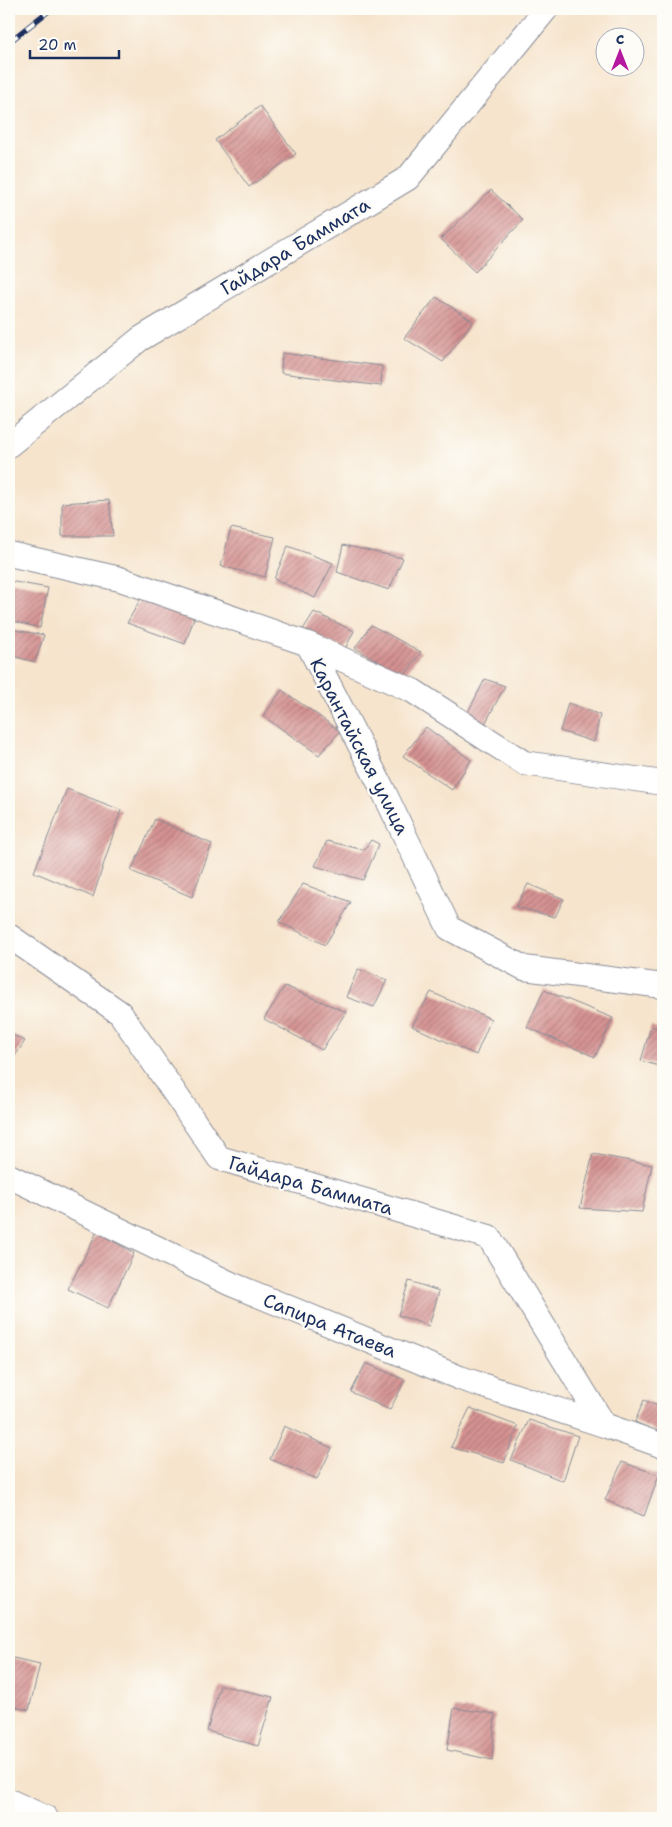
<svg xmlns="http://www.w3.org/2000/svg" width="672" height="1827" viewBox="0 0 672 1827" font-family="'Shantell Sans',sans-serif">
<defs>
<pattern id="building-hatch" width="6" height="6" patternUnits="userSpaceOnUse" patternTransform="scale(1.25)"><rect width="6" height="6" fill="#d59291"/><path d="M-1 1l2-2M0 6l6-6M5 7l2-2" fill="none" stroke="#ac787a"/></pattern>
</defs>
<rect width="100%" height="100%" fill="#fdfcf7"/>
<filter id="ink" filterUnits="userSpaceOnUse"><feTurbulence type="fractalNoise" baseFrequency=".02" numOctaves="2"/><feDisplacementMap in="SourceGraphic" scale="10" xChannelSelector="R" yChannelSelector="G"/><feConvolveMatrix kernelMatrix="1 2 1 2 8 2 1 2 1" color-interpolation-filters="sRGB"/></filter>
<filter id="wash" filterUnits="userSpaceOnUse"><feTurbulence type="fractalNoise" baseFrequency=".0096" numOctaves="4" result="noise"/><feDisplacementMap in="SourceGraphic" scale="20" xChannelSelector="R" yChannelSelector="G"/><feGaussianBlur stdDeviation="1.12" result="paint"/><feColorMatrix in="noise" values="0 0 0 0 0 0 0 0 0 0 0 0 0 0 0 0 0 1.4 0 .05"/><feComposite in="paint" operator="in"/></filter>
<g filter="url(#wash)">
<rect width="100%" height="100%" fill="#f6e4cc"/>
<g id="blocks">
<!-- building -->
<path fill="url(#building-hatch)" d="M260,106L296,154L249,187L215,140Z
M491,190L523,220L475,272L441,239Z
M436,297L473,321L443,362L404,338Z
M282,353L382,366L381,386L281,373Z
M109,500L113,536H62V503Z
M231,528L275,537L265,577L221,566Z
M343,545L403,558L389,590L337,572Z
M288,546L333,563L315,598L274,579Z
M9,581L48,588L40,628L9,620Z
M141,598L195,615L185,644L127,623Z
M314,612L354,631L345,649L302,631Z
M371,625L421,652L404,676L355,648Z
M9,629L44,635L35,662L9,655Z
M485,679L505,686L485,724L467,714Z
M282,690L340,731L319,755L263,716Z
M568,703L600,715L594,742L560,731Z
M426,727L471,760L452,790L403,756Z
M67,789L121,810L93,897L34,872Z
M155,819L212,844L192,897L131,871Z
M371,840L379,844L363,880L315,866L327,841L364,850Z
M303,884L351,902L325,945L279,922Z
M528,884L564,899L555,917L516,907Z
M358,969L387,980L374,1007L346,997Z
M285,986L346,1012L322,1050L264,1019Z
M544,990L613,1018L595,1057L527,1027Z
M431,992L491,1019L476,1055L412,1026Z
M651,1026L663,1030V1067L641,1061Z
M9,1033L25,1041L9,1065Z
M593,1154L652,1165L642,1212L580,1208Z
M97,1232L134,1253L108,1308L68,1289Z
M409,1281L439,1291L429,1326L398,1315Z
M366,1363L405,1380L390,1410L351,1392Z
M644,1400L663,1408V1434L635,1422Z
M470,1408L518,1426L504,1463L451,1447Z
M529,1420L578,1436L563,1481L511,1460Z
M284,1426L332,1448L317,1479L270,1459Z
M622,1462L659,1475L644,1516L605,1500Z
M9,1657L40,1664L29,1710L9,1706Z
M220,1685L273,1697L258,1746L207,1731Z
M454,1708L495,1714L492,1760L447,1750Z"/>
</g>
</g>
<g filter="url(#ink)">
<use href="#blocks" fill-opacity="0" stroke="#888a95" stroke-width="1"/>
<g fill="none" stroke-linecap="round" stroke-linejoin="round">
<!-- street casing -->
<g stroke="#888a95" stroke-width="26">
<path id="street" d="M9,445L140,339L408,178L546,9
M9,554L120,579L308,644L382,788L449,928L524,968L663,986
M308,644L413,691L524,763L663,783
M9,936L120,1013L219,1158L489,1237L604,1425
M9,1176L231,1284L460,1378L604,1425L663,1446
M9,1801L46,1818"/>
</g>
<!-- street -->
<use href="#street" stroke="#fff" stroke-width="24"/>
<!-- rail casing -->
<g stroke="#1b2f5e" stroke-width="5.5">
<path id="rail" d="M9,42L51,9"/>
</g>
<!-- rail -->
<use href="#rail" stroke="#fdfcf7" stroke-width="4" stroke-dasharray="11" stroke-linecap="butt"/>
</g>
</g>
<g text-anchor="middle" stroke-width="4.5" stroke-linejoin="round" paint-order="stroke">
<!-- street labels -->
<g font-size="19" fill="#1b2f5e" stroke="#fdfcf7">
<text transform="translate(295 246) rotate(-31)" y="7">Гайдара Баммата</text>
<text transform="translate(360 746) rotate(63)" y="7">Карантайская улица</text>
<text transform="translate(311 1185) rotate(16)" y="7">Гайдара Баммата</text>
<text transform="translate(330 1325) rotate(22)" y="7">Сапира Атаева</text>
</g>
</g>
<!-- margin -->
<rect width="672" height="1827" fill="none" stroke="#fdfcf7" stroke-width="30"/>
<!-- north arrow -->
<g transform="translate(620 52)"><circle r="24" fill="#fdfcf7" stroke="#a3aaba"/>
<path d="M0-4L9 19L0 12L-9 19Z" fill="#b5179e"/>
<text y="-8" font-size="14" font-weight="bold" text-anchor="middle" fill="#1b2f5e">С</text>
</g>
<!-- scale -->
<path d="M30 50v8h89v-8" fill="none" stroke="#1b2f5e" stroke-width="2.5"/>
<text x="38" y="50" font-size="15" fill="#1b2f5e" stroke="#fdfcf7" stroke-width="4" paint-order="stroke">20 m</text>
</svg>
